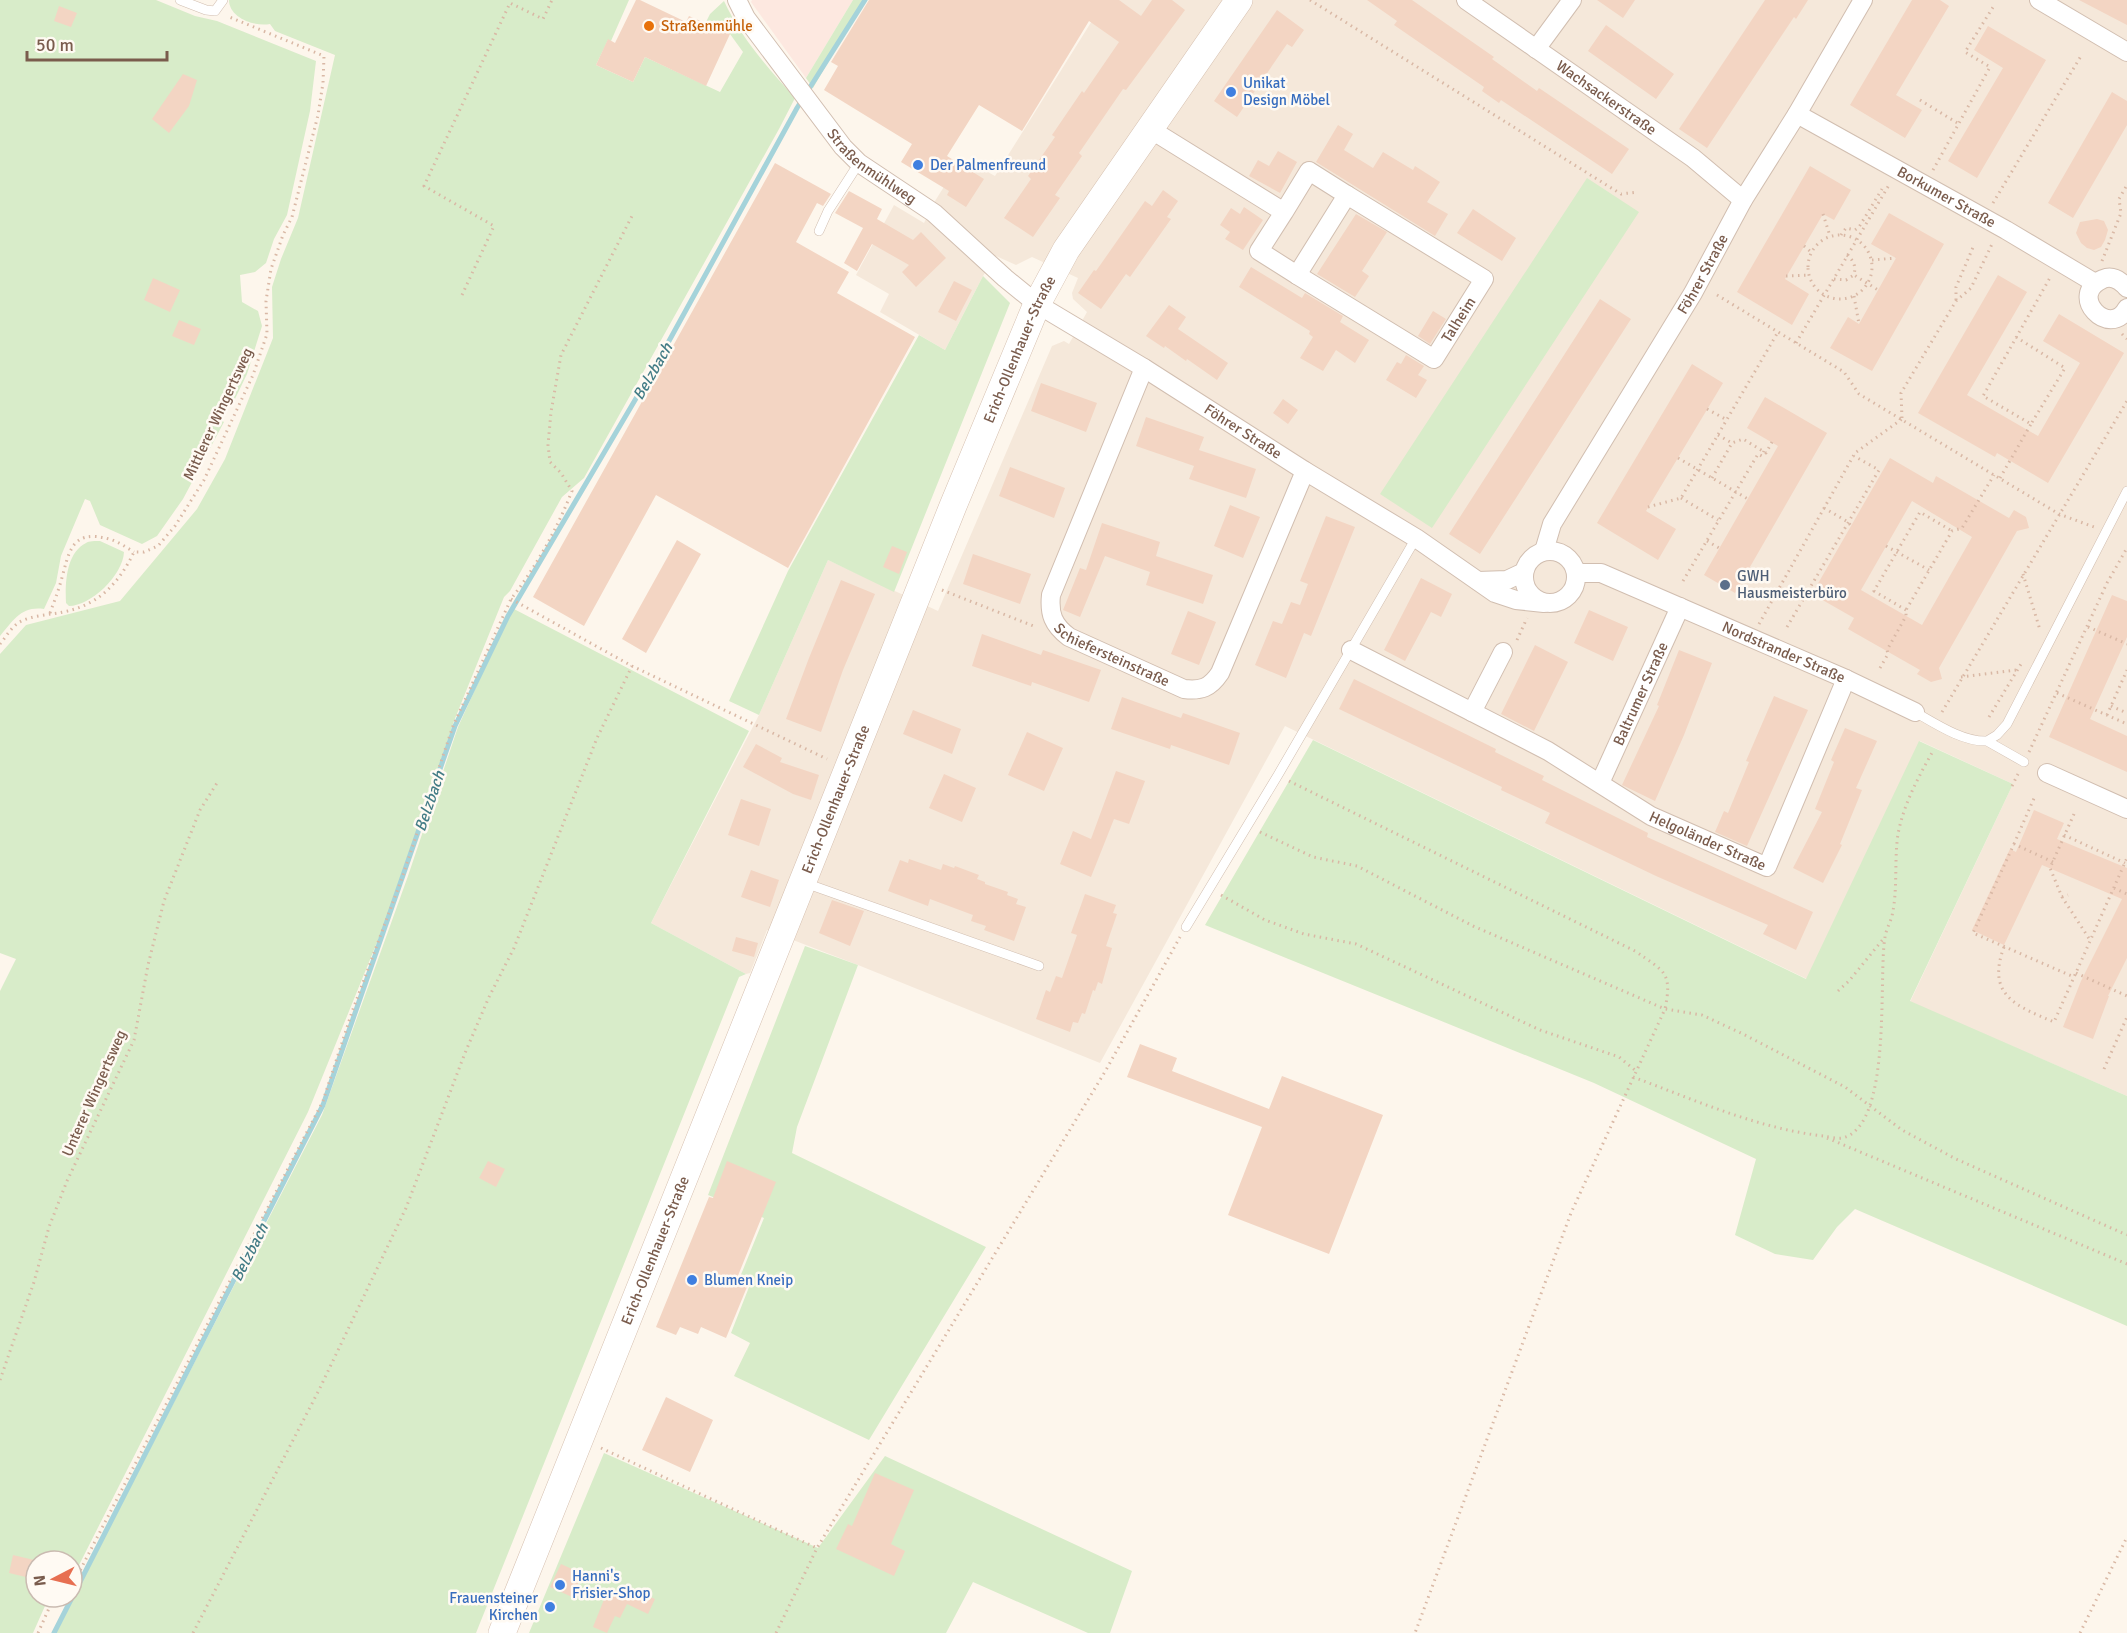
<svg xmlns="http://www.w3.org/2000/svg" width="2127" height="1633" viewBox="0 0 2127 1633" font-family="Signika,sans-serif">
<rect width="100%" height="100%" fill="#fdf6ec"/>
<!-- residential -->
<path fill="#f5e8da" d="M1105,0H2127V1096L1910,1002L2013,784L1920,741L1807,979L1285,726L1100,1063L858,965L767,930L750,973L746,974L651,923L759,715L828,560L938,611L1052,346L1064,341L1069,344L1087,312L1073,299L1072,293L1078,278L1032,257L1016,265L996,256L983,276L945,350L880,312L889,294L856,275L894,205L924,223L935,201L962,158L995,176Z"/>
<!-- commercial -->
<path fill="#fde8e0" d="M752,0H853L806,78L751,2Z"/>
<!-- green -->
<path fill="#d8ecc9" d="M0,0H156L195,16L217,21L316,61L310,111L287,215L274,239L266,263L255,272L240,275L242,302L258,311L262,326L247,374L234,401H225L219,419L224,422L183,499L157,536L142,544L100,525L90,501L85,499L61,556L56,583L44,609C21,606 14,620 0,636Z
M229,0H629L611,41L608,40L596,65L633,82L645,57L720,92L743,52L730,34L706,22L710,14L724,1C741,38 768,68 795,98L779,129L584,478L562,497L510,591L504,597L454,721L391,908L308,1112L75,1573L72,1574V1561H36V1597H49L33,1633H0V991L16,959L0,953V654L26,625L120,601L197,509L225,459L273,338L272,287L281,259L298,218L335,55L275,31L270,24C255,27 229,18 229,0Z
M853,0H864L813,88L806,78Z
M1587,178L1639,212L1432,528L1380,494Z
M983,276L1010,303L894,592L828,560L759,715L729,701L788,571L919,335L945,350Z
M100,541L124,552C123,575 91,606 69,606L66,603C65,583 66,553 86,543C89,541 95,541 100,541Z
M512,608L749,731L651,923L746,974L739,977L476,1633H55L322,1115L408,876L458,727Z
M1313,740L1806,979L1919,741L2013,784L1910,1001L2127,1096V1326L1855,1209L1837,1227L1813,1260L1775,1254L1735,1235L1756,1159L1594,1083L1205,925Z
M805,946L858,965L797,1127L792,1153L986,1247L869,1440L734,1376L750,1343L731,1333L751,1282L740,1277L764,1218L708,1195Z
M604,1453L818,1548L885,1456L1132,1571L1110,1633H1088L973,1582L946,1633H529Z"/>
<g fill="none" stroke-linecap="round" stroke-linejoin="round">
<!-- stream -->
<path stroke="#a5d3da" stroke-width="5" d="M54,1633L323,1105L455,726L508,616L658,361L797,108L865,0"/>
</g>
<!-- building -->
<path fill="#f3d5c3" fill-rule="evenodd" d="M636,0H640L686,22L689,16L730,34L706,86L645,57L633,82L596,65L608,39L615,43Z
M869,0H1119L1141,16L1152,0H1172L1185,10L1126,90L1123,89L1079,153L1082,156L1055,195L1060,198L1033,237L1004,218L1031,179L1028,176L1055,137L1052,135L1082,91L1084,93L1119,42L1089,21L1022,131L979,105L947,156L984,179L966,207L947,195L949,191L901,162L912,144L824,90L838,66L831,62Z
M1367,0H1412L1494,57L1492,59L1537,91L1539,88L1629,149L1612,174L1501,100L1499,103L1482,91L1484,87L1394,25L1397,21Z
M1597,0H1635L1623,18Z
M1765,0H1808L1796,19L1794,17L1707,148L1679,129Z
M1912,0H1940L1949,6L1896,95L1922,110L1905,138L1850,105Z
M2079,0H2127V25Z
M59,6L77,13L71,27L54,21Z
M1277,10L1304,30L1292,47L1287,44L1237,117L1214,101Z
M1606,25L1674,74L1656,99L1588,51Z
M1988,26L2046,60L1977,178L1948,161L2003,68L1974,50Z
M183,74L197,80L189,106L169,133L152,119Z
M2112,92L2127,101V125L2073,218L2048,203Z
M1338,125L1353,134L1344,150L1373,168L1383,152L1413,170L1415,166L1440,182L1427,202L1448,214L1435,236L1316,162Z
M1278,151L1297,162L1280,193L1249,176L1258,160L1269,166Z
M775,163L831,194L823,206L817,203L796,242L849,272L837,293L915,337L788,568L656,495L584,626L533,597Z
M1810,166L1851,190L1834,220L1823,214L1785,279L1809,294L1792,325L1737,292Z
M1163,190L1178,201L1167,217L1171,219L1130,277L1126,274L1101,309L1078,293L1094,270L1096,271L1145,201L1152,206Z
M849,191L882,209L877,219L913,240L921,232L946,258L916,287L902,272L909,265L872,244L857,271L844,263L863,228L835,213Z
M1244,207L1263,220L1243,250L1225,239L1230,232L1220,225L1231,208L1240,214Z
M1473,209L1516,238L1502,261L1457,233Z
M1889,213L1944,244L1872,371L1830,348L1848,317L1859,324L1896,258L1871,244Z
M1356,214L1387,232L1362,271L1369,276L1355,297L1317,274Z
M2097,219L2104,221L2108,230L2105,240L2101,247L2094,250L2087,248L2081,243L2076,233L2080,222Z
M1251,267L1302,298L1305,293L1343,316L1340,322L1369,340L1355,363L1336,350L1323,371L1300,358L1313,337L1309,334L1310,331L1239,287Z
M1998,275L2027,292L1967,395L2038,436L2080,363L2043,341L2059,314L2124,353L2048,483L1997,453L1995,457L1918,413Z
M153,278L180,290L170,312L144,300Z
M954,281L972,290L956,321L938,312Z
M1600,299L1631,319L1480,554L1449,534Z
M1169,305L1186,317L1178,329L1228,363L1217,380L1187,359L1186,361L1165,346L1164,348L1146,336Z
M1433,311L1446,319L1430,344L1418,336Z
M179,320L201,329L194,345L172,336Z
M1406,355L1424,366L1418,375L1427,380L1416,398L1386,380L1397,362L1401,364Z
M1692,364L1723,383L1646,511L1676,529L1658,560L1597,523Z
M1041,383L1097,403L1086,432L1031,411Z
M1765,397L1827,433L1735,593L1704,575L1778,446L1747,428Z
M1283,399L1298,410L1288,424L1273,413Z
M1146,417L1204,437L1199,450L1256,469L1246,498L1189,479L1194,466L1136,446Z
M1890,458L1933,483L1936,476L2009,518L2014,510L2026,517L2029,528L2017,531L1939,668L1942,679L1931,682L1917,674L1920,670L1848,629L1854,618L1812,594ZM1912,501L1972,537L1922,625L1861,590Z
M1010,467L1065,488L1054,518L999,496Z
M1230,505L1260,517L1243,558L1214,546Z
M1326,516L1355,527L1311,636L1304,633L1286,678L1255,665L1273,621L1282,624L1291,602L1300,605L1308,584L1300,581Z
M1102,523L1160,542L1156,556L1213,575L1203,604L1146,585L1150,572L1105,556L1080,617L1063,610L1080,568L1086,570Z
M677,540L701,554L646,653L622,639Z
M892,546L907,552L899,574L883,567Z
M973,554L1031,574L1020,604L963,584Z
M1421,578L1452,594L1441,617L1431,612L1405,661L1384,650Z
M841,580L875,594L843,670L821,732L786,719L809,658Z
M2112,595L2127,601V637L2090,719L2127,736V772L2049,737Z
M1589,610L1628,627L1613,661L1574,643Z
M1188,611L1216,622L1199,665L1171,654Z
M982,634L1041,655L1043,650L1101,670L1089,702L1032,682L1031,686L972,666Z
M1535,645L1568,662L1534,731L1501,714Z
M1679,650L1712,663L1684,735L1655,801L1622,785L1659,706L1657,705Z
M1354,679L1496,749L1495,752L1544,776L1542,780L1648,833L1647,837L1813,912L1796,950L1763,934L1768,925L1656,876L1545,823L1550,813L1501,790L1502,787L1339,709Z
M1774,696L1808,710L1747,846L1715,832L1724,811L1728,813L1749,762L1746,761Z
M1122,697L1181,718L1183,713L1240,733L1229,765L1171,745L1170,749L1111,729Z
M913,710L961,729L952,754L903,734Z
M1845,728L1877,741L1856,788L1862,790L1840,844L1842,845L1823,883L1793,868L1822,812L1815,809L1834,762L1831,760Z
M1027,732L1063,748L1044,791L1008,775Z
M756,744L782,758L780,762L819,775L811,800L793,794L743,767Z
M1116,771L1145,781L1129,824L1114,819L1091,877L1060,864L1073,831L1091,839Z
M944,774L976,788L962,822L929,808Z
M741,799L771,809L759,846L728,835Z
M2034,810L2064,823L2057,839L2127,868V958L2108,996H2109L2093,1039L2063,1027L2081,981L2122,899L2042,865L2004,945L1972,930L2010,849L2016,852Z
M909,859L941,870L943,864L954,868L955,866L979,875L977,879L985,882V884L1008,892L1007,895L1018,899L1016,904L1026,907L1014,941L984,930L986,926L971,921L973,915L930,899L928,906L888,891L900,860L908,863Z
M751,870L779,880L770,907L741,897Z
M1085,894L1116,905L1113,913L1117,914L1106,946L1112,948L1102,984L1098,982L1095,991L1093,990L1085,1014L1082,1013L1078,1023L1073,1022L1070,1032L1036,1019L1046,990L1050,992L1056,976L1062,978L1077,935L1071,933Z
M832,900L864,911L850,946L819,933Z
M736,937L758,943L754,957L732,951Z
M1140,1044L1177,1058L1172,1071L1269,1109L1282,1076L1383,1115L1329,1254L1228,1215L1262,1127L1127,1077Z
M488,1161L505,1169L496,1187L479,1178Z
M727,1161L776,1182L735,1283L747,1287L726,1338L701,1327L698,1334L680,1327L676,1335L656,1327L709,1197L713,1198Z
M666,1397L713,1420L690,1472L642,1450Z
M875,1473L914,1490L891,1544L905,1551L894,1576L836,1549L848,1524L852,1526Z
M13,1555L34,1560L30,1578L9,1573Z
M561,1564L583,1574L572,1597L550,1587Z
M609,1587L630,1596L633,1589L655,1599L648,1614L627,1604L620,1618L615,1616L607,1633L593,1627Z"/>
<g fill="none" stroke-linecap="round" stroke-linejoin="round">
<!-- lane casing -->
<g stroke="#d1beb0" stroke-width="10">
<path id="lane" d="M180,0L206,10L215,11L223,0
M819,231L828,211L859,163
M1915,712C1936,724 1963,742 1987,741
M1987,741L1997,735L2007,724L2127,491
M1987,741L2024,762
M805,883L1039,966
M1186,927L1278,775L1416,538"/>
</g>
<!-- street casing -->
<g stroke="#d1beb0" stroke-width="20">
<g id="street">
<path id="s1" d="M737,0L746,18L843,147L859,163L934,213L1005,278L1037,304L1144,368L1305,471L1416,538L1495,593L1516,600L1544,603"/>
<path id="s2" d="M1466,0L1693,158L1743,200"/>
<path d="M2039,0L2127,52"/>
<path d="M1536,49L1572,0"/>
<path id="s3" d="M1797,114L2006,230L2095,283"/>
<path d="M1150,129L1284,212L1309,171L1347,195L1297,275L1259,251L1284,212"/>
<path id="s4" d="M1297,275L1434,359L1484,279L1347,195"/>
<path d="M2127,288C2121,281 2113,275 2103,279C2066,295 2110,340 2127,308"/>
<path id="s5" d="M1144,368L1051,595C1049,614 1053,625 1069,637L1184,689C1201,691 1210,688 1220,673L1305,471"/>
<circle cx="1550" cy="577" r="26"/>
<path id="s6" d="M1544,551L1552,524L1693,293L1743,200L1797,114L1863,0"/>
<path id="s7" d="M1576,573H1601L1846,679L1915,712"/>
<path d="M1478,581L1507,580L1524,572"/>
<path id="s8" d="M1351,650L1548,751L1651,816L1767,867L1846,679"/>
<path d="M1472,712L1503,652"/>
<path d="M2047,773L2127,809"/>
<path id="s9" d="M1600,783L1680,607"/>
</g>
</g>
<!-- secondary casing -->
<g stroke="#d6c0b0" stroke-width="28">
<g id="secondary">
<path id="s10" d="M502,1633L953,506L1037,304L1066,250L1239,0"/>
</g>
</g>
<!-- path -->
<path stroke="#d9b8a5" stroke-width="3" stroke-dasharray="1.5 4.5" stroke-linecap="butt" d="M1310,0L1621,194L1638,192
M1920,100L1959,124
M1933,170L1990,67L1965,52L1995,4
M1993,203L2081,56
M1823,214L1830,236
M1808 267a32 32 0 1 1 64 0a32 32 0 1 1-64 0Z
M1841,235L1846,228L1855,230L1859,227L1882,189
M1804,246L1811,252
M1847,255C1854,261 1856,266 1854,275L1878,290
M1872,260L1896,258
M2102,261L2121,213L2119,199L2127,185
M1786,276L1809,275
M1834,279L1846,280L1854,275
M462,295L494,226L424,186L510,3L543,19L552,0
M1717,295L1844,372L1859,394L2059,514L2094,527
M1854,296L1859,324
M1956,300V287L1974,245
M2122,334L2127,339
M2016,337L2065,368L2031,424L1983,396L2051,276
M1796,343L1889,185
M1707,409L1727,420
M1902,418L1901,393L1956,301L1971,288L1993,242
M1718,435L1732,443
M1678,458L1748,499
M1712,478L1732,443L1743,439L1766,453L1772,442
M2000,478L2031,424
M1681,498L1718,520
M1648,507L1681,498L1778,332
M1824,508L1848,522L1851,526
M1707,541L1719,548
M1886,546L1929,570
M2023,574L2040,630
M1683,581L1758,454L1762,456L1764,451
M942,590L1036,627
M511,599L632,666L827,759
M1906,610L1874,591L1920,512L1952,531
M50,613C54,602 58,592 61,581C69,554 70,528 109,539C117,541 126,547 134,552
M1759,624L1855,453L1902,419
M1787,627L1879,470L1854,456
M2088,627L2127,644
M1517,640L1527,618
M0,644C5,638 11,628 18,623C31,615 49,615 63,612C99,605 119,583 134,552H144L158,546L175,526L204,480L253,375L267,334L266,301L271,269L283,235L292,217L318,115L323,83L324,56L227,16
M1880,668L1888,654L1887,650L1906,616V610L1952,531L1962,528L1994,475
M1961,677L2016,670
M2057,693L2127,724
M2111,706L2127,713
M1942,712L2127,401
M2107,715L2127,670
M1989,717L2021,664
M2029,752L2107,583L2127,548
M1289,781L1635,951C1663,971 1673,971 1665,1009L1571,1213L1415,1633
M2012,786L2018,774
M2074,814L2050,868L2062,897L2090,940
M1260,832L1313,857L1357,866L1473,926L1665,1009L1702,1015L1743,1034L1845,1087L1902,1130L1956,1159L2127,1235
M2064,835L2125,863
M2014,844L2035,796
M2053,862L2014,844L1973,933L2074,977
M2114,888L2127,894
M1221,895L1265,920L1304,934L1356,944L1540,1030L1619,1057L1636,1071
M2062,897L2068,895
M2004,947C1986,995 2016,1006 2054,1022L2127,858
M2076,973L2127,996
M1838,991L1849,981L1884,938
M2104,1069L2127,1017
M1633,1077C1695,1100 1759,1129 1824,1136C1829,1137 1837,1139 1842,1138C1893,1127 1878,976 1885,937C1886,930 1890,923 1892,916C1898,889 1894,861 1898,834C1904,803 1918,778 1933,751
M1827,1138L2127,1264
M0,1380L34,1282L49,1227L67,1181L134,1040L148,965L164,901L200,810L217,783
M601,1448L817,1548
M72,1586L323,1101L352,1012L402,878L453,726L511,599C536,567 557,529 572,491L561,473L550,462L548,445L551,412L561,355L633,214
M38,1633L54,1597
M193,1633L319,1390L406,1208L465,1053L489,997L514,948L597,738L632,666
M776,1633L817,1548L1106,1070L1180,937
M2080,1633L2127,1537"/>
<!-- lane -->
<use href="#lane" stroke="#fff" stroke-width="9"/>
<!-- street -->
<use href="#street" stroke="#fff" stroke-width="18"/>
<!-- secondary -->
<use href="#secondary" stroke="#fff" stroke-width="27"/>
</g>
<!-- markers -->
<circle fill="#e8710a" stroke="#fffaf3" stroke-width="2" cx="649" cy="26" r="6"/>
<g fill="#3f7fe0" stroke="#fffaf3" stroke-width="2">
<circle cx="1231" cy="92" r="6"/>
<circle cx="918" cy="165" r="6"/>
<circle cx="692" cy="1280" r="6"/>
<circle cx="560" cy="1585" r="6"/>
<circle cx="550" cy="1607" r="6"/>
</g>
<circle fill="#5c6f8a" stroke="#fffaf3" stroke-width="2" cx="1725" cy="585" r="6"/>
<g text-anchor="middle" stroke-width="5" stroke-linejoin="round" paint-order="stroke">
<!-- food labels -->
<g font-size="15" fill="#c56008" stroke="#fffaf3" text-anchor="start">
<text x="661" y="31">Straßenmühle</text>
</g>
<!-- shop labels -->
<g font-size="15" fill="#366cbe" stroke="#fffaf3" text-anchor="start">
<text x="1243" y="88">Unikat<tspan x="1243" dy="17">Design Möbel</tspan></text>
<text x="930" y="170">Der Palmenfreund</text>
<text x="704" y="1285">Blumen Kneip</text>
<text x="572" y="1581">Hanni's<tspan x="572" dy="17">Frisier-Shop</tspan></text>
<text x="538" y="1603" text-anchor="end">Frauensteiner<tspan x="538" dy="17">Kirchen</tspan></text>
</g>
<!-- street labels -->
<g font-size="15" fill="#7a5c4d" stroke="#fffaf3">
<text dy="5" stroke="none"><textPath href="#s2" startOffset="171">Wachsackerstraße</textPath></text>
<text dy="5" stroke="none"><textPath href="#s1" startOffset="216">Straßenmühlweg</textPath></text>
<text dy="5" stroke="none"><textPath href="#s3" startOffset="171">Borkumer Straße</textPath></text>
<text dy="5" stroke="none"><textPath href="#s6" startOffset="320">Föhrer Straße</textPath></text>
<text dy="5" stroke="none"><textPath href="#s4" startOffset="207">Talheim</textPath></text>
<text dy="5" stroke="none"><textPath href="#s10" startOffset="1384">Erich-Ollenhauer-Straße</textPath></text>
<text transform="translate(218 414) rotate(-65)" y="5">Mittlerer Wingertsweg</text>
<text dy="5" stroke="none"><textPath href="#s1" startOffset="674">Föhrer Straße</textPath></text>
<text dy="5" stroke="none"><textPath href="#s7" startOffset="224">Nordstrander Straße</textPath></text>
<text dy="5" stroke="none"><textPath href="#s5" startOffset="340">Schiefersteinstraße</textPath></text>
<text dy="5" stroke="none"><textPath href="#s9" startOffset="98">Baltrumer Straße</textPath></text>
<text dy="5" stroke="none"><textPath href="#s10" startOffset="898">Erich-Ollenhauer-Straße</textPath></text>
<text dy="5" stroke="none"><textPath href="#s8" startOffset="405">Helgoländer Straße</textPath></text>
<text transform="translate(94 1093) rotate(-66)" y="5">Unterer Wingertsweg</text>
<text dy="5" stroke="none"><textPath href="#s10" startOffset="412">Erich-Ollenhauer-Straße</textPath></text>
</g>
<!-- service labels -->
<g font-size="15" fill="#4e5e75" stroke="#fffaf3" text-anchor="start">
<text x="1737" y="581">GWH<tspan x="1737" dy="17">Hausmeisterbüro</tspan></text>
</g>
<!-- water labels -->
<g font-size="16" font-style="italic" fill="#437c86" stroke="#fffaf3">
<text transform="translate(652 371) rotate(-60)" y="6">Belzbach</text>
<text transform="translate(429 801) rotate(-71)" y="6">Belzbach</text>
<text transform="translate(249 1252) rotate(-63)" y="6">Belzbach</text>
</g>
</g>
<!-- north arrow -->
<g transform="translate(54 1579) rotate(263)"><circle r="28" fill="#fffaf3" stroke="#cabbb1" stroke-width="1.5"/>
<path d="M0-4.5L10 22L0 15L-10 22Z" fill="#e76f51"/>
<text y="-9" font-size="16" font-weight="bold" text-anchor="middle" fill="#7a5c4d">N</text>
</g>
<!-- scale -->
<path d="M27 51v9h140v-9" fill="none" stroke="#7a5c4d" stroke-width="3"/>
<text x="36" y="51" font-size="18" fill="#7a5c4d" stroke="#fffaf3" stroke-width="4.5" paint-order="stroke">50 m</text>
</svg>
